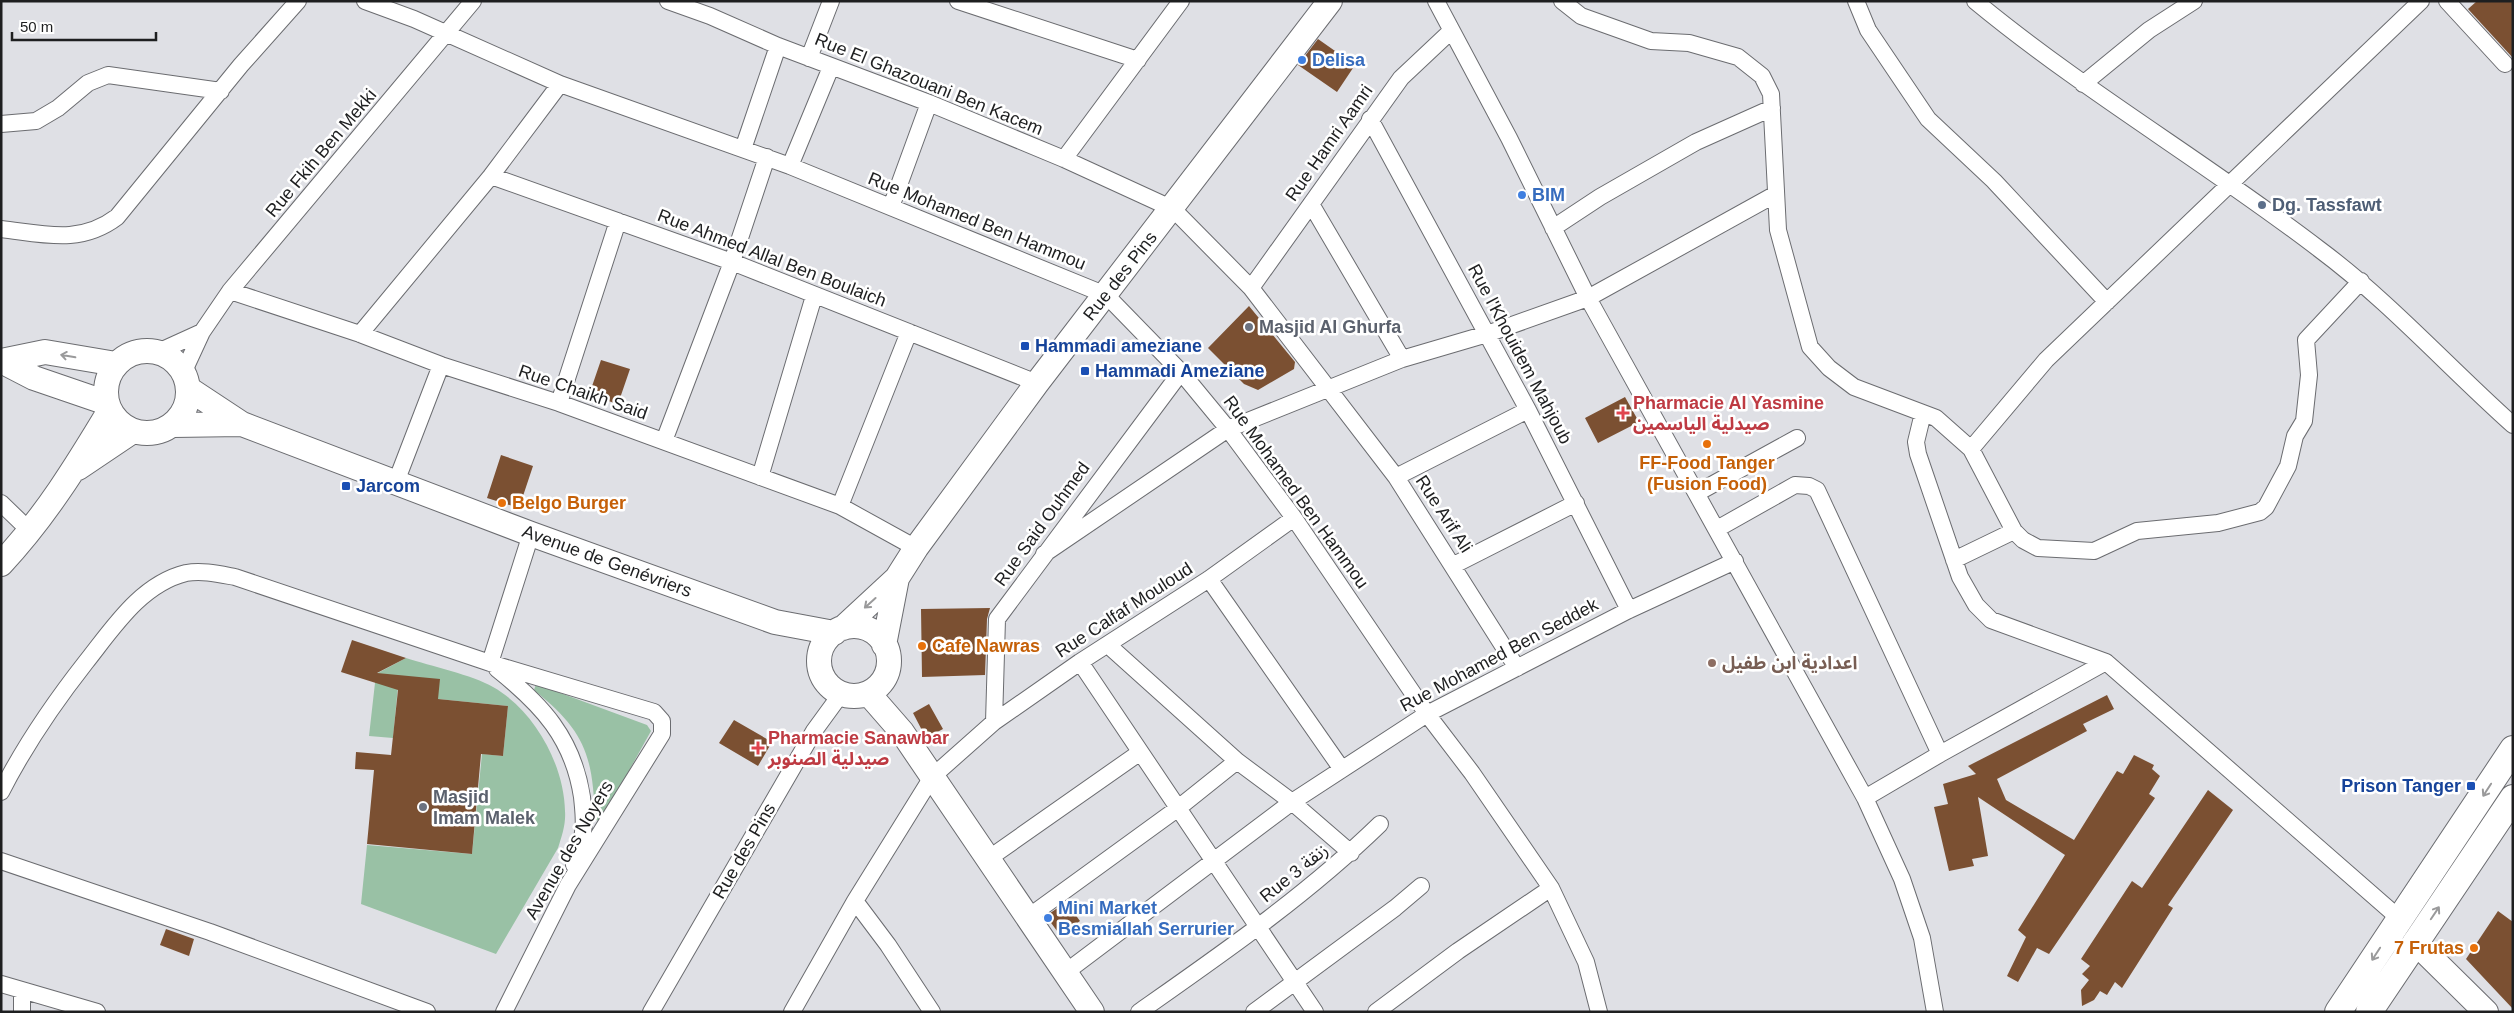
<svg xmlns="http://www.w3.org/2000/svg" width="2514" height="1013" viewBox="0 0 2514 1013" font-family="Helvetica,'Noto Sans Arabic',sans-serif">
<rect width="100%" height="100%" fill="#dfe0e5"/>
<!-- green -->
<path fill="#99c1a5" d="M406,658C430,666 473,675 493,687C534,710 564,764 565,811C566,824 562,836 558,848L496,954L361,904L367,845L472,854L482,754L503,756L508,706L438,699L399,676L393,738L369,736L376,674Z
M536,684L647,725L651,731L601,821L595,820C593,755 585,731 534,690Z"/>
<!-- building -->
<path fill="#7b5032" d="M2477,1H2513V58L2468,9Z
M1318,39L1355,65L1337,92L1298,65Z
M1249,306L1295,362L1294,369L1258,390L1244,384L1208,348Z
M601,360L630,369L618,404L589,395Z
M1625,397L1639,422L1598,443L1585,418Z
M501,455L533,466L519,508L487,498Z
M990,608L987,619L985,675L922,677L921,609Z
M352,640L406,658L377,673L440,679L438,699L508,706L503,756L481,754L472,854L367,844L374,770L355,769L356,752L391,755L398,690L341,672Z
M2107,695L2114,709L2083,724L2087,731L1997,779L2006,800L2074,840L2117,771L2123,774L2134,755L2154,765L2152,769L2160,776L2149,794L2155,798L2049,954L2037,948L2018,982L2007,976L2026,937L2018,930L2065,855L1978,797L1988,856L1972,859L1974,866L1949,871L1934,807L1948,804L1943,784L1976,774L1968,766Z
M929,704L943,729L926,738L913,713Z
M734,720L772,742L758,766L719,743Z
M2208,790L2233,810L2168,905L2173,908L2122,988L2115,982L2107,995L2100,991L2094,1000L2082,1006L2081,990L2089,980L2082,974L2090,966L2081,959L2132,881L2142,888Z
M1066,902L1080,921L1060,935L1046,916Z
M2498,911L2513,922V1009L2466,959Z
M166,929L194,939L189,956L160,945Z"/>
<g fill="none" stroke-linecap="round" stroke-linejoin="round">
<!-- street casing -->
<g stroke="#6b6c70" stroke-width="18">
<path id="street" d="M365,1L414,19L560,84L790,166L1106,295L1181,372L1228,429L1294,518L1427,714L1472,773L1551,888L1586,962L1599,1012
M668,1L710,16L778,46L929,103L1064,159L1173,209L1251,288L1396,477L1517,668
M958,1L1138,60
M1436,1L1509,138L1588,298L1865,798L1902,879L1922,938L1935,1012
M1562,1L1581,16L1651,41L1689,43L1738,57L1762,76L1771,94L1778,230L1810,347L1829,368L1854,387L1936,418L1971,449L2014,531L2023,540L2038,548L2094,551L2137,531L2218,523L2260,512L2266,507L2288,466L2295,436L2304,421L2309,375L2306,340L2361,281
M1856,1L1868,30L1928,119L1994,181L2107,302
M1975,1C2084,91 2207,163 2319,249C2389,301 2448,367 2513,425
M2447,1L2505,64
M809,58L831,1
M2083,84L2149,30L2194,1
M1370,119L1528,410L1629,610
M1,124L36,121L58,108L88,83L108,75L221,91
M743,149L778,46
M1064,159L1181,1
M790,166L831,67
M491,176L732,262L1037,383
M1311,204L1402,359
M891,207L929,103
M1553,228L1600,197L1696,142L1772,108
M1,229C44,234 80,245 117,217L241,65L298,1
M1251,288L1401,78L1451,31
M230,291L360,334L441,365L559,403L840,506L916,548
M360,334L491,176L560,84
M158,352L202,332
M184,371L202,332L230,291L473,1
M559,403L618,221
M1923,413L1916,442L1918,454L1960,577L1976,605L1991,620L2106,662L2400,919
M664,441L732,262L767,157
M1971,449L2046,360L2421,1
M760,477L814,296
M1396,477L1528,410
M396,482L441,365
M1697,493L1797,438
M1,503L31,532
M840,506L909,332
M1717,529L1795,485L1809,486L1817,490L1940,754
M1044,554L1228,429L1402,359L1487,334L1588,298L1776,194
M1954,560L2014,531
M1454,565L1576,503
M1209,579L1341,768
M1108,645L1237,761L1292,802L1351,853
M1080,662L1315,1012
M490,663L531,534
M497,669C542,705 573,738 582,797C583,808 585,821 583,832C582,843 577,854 574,865
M994,722L997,619L1181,372
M1,792C25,745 53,704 86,662C113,628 141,584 186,573C202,570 219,574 235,577L490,663L654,712L662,721V734L568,885L504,1012
M1865,798L1940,754L2106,662
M988,859L1139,753
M1,861L210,932L427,1012
M855,901L888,945L932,1012
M1027,918L1177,809L1237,761
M1066,972L1292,802L1427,714L1629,610L1735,561
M1,984L97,1012
M22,1012V991
M651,1012L814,731L841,694
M792,1012L855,901L932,777L994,722L1080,662L1209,579L1294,518
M1139,1012C1223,953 1307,895 1380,824
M1254,1012L1395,908L1421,886
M1376,1012L1458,951L1551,888"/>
</g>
<!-- secondary casing -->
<g stroke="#6b6c70" stroke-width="26">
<path id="secondary" d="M106 392a41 41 0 1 1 82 0a41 41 0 1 1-82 0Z
M1,361L45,352L116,364
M1,361L34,378L107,403
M189,389L242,424L531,534L775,622L834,633
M173,425L242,424
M78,468L133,431
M1,564C45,517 77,465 110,410
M819 661a35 35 0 1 1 70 0a35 35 0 1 1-70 0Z
M843,628L897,578L916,548L1037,383L1330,1
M884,645L897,578
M868,693L902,732L1092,1012
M2415,942L2486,1012"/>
</g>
<!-- primary casing -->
<g stroke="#6b6c70" stroke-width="28">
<path id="primary" d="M2338,1012L2513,749
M2369,1012L2513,798"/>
</g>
<!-- street -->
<use href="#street" stroke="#fff" stroke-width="16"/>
<!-- secondary -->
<use href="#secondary" stroke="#fff" stroke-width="24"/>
<!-- primary -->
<use href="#primary" stroke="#fff" stroke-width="26"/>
</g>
<!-- one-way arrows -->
<defs><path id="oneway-shaft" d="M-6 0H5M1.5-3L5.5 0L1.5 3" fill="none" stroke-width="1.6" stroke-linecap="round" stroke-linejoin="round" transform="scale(1.25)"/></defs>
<g stroke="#9a9a9b">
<use href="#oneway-shaft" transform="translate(68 356) rotate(-170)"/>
<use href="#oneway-shaft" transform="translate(870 603) rotate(138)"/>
<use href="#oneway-shaft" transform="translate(2487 790) rotate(123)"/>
<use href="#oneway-shaft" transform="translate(2435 913) rotate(-56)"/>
<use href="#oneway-shaft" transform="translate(2376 954) rotate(123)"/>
</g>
<!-- markers -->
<g fill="#3f7fe0" stroke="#fff" stroke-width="2">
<circle cx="1302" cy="60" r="5"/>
<circle cx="1522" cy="195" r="5"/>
<circle cx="1048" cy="918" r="5"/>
</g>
<circle fill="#5c6f8a" stroke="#fff" stroke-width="2" cx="2262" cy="205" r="5"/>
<g fill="#6b7280" stroke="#fff" stroke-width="2">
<circle cx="1249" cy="327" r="5"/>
<circle cx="423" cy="807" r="5"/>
</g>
<g fill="#1a4fb4" stroke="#fff" stroke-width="2">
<rect x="1020" y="341" width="10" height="10" rx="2.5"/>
<rect x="1080" y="366" width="10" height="10" rx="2.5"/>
<rect x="341" y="481" width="10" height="10" rx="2.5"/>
<rect x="2466" y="781" width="10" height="10" rx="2.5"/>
</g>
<g fill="#e0444e" stroke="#fff" stroke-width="2">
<path d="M1620.5 405.5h5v5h5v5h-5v5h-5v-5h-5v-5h5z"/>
<path d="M755.5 740.5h5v5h5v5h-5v5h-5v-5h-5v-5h5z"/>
</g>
<g fill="#e8710a" stroke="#fff" stroke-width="2">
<circle cx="1707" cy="444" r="5"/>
<circle cx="502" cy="503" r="5"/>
<circle cx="922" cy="646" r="5"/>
<circle cx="2474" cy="948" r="5"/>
</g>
<circle fill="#8d6e63" stroke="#fff" stroke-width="2" cx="1712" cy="663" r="5"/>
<g text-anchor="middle" stroke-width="5" stroke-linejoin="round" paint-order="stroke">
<!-- shop labels -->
<g font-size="18" font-weight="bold" fill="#366cbe" stroke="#fff" text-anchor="start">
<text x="1312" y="66">Delisa</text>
<text x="1532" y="201">BIM</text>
<text x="1058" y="914">Mini Market<tspan x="1058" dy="21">Besmiallah Serrurier</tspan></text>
</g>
<!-- street labels -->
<g font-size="18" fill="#1e1f20" stroke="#fff">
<text transform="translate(929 84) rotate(22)" y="6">Rue El Ghazouani Ben Kacem</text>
<text transform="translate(1329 143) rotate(-55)" y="6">Rue Hamri Aamri</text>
<text transform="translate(321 153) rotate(-50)" y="6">Rue Fkih Ben Mekki</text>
<text transform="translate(977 221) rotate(22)" y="6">Rue Mohamed Ben Hammou</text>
<text transform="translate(772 258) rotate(21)" y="6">Rue Ahmed Allal Ben Boulaich</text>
<text transform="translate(1120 276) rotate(-52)" y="6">Rue des Pins</text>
<text transform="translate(1520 354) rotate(62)" y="6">Rue l'Khouidem Mahjoub</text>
<text transform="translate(583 392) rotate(19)" y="6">Rue Chaikh Said</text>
<text transform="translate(1296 492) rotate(54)" y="6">Rue Mohamed Ben Hammou</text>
<text transform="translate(1444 514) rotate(57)" y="6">Rue Arif Ali</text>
<text transform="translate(1042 524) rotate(-54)" y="6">Rue Said Ouhmed</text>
<text transform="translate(607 561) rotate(20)" y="6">Avenue de Genévriers</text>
<text transform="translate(1124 610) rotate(-33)" y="6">Rue Calfaf Mouloud</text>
<text transform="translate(1499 655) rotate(-28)" y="6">Rue Mohamed Ben Seddek</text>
<text transform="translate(569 850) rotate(-60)" y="6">Avenue des Noyers</text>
<text transform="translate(744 851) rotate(-60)" y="6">Rue des Pins</text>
<text transform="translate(1294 873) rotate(-39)" y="6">Rue 3 زنقة</text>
</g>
<!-- service labels -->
<g font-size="18" font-weight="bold" fill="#4e5e75" stroke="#fff" text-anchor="start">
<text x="2272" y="211">Dg. Tassfawt</text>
</g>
<!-- worship labels -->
<g font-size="18" font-weight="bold" fill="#5b616d" stroke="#fff" text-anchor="start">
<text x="1259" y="333">Masjid Al Ghurfa</text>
<text x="433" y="803">Masjid<tspan x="433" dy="21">Imam Malek</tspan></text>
</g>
<!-- transit labels -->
<g font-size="18" font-weight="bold" fill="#164399" stroke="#fff" text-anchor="start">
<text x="1035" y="352">Hammadi ameziane</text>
<text x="1095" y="377">Hammadi Ameziane</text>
<text x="356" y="492">Jarcom</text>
<text x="2461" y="792" text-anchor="end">Prison Tanger</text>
</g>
<!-- health labels -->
<g font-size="18" font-weight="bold" fill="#be3a42" stroke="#fff" text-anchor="start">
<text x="1633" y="409">Pharmacie Al Yasmine<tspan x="1633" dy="21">صيدلية الياسمين</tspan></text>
<text x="768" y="744">Pharmacie Sanawbar<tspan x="768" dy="21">صيدلية الصنوبر</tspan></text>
</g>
<!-- food labels -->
<g font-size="18" font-weight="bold" fill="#c56008" stroke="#fff" text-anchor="start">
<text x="1707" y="469" text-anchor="middle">FF-Food Tanger<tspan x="1707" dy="21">(Fusion Food)</tspan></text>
<text x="512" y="509">Belgo Burger</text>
<text x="932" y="652">Cafe Nawras</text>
<text x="2464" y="954" text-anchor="end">7 Frutas</text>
</g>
<!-- education labels -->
<g font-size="18" font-weight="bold" fill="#785e54" stroke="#fff" text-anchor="start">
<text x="1722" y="669">اعدادية ابن طفيل</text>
</g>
</g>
<!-- border -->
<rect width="2514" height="1013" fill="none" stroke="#1e1f20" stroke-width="5"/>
<!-- scale -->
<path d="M12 32v8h144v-8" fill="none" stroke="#1e1f20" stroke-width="2.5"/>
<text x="20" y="32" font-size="15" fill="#1e1f20" stroke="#ffffff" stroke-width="4" paint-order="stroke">50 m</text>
</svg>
